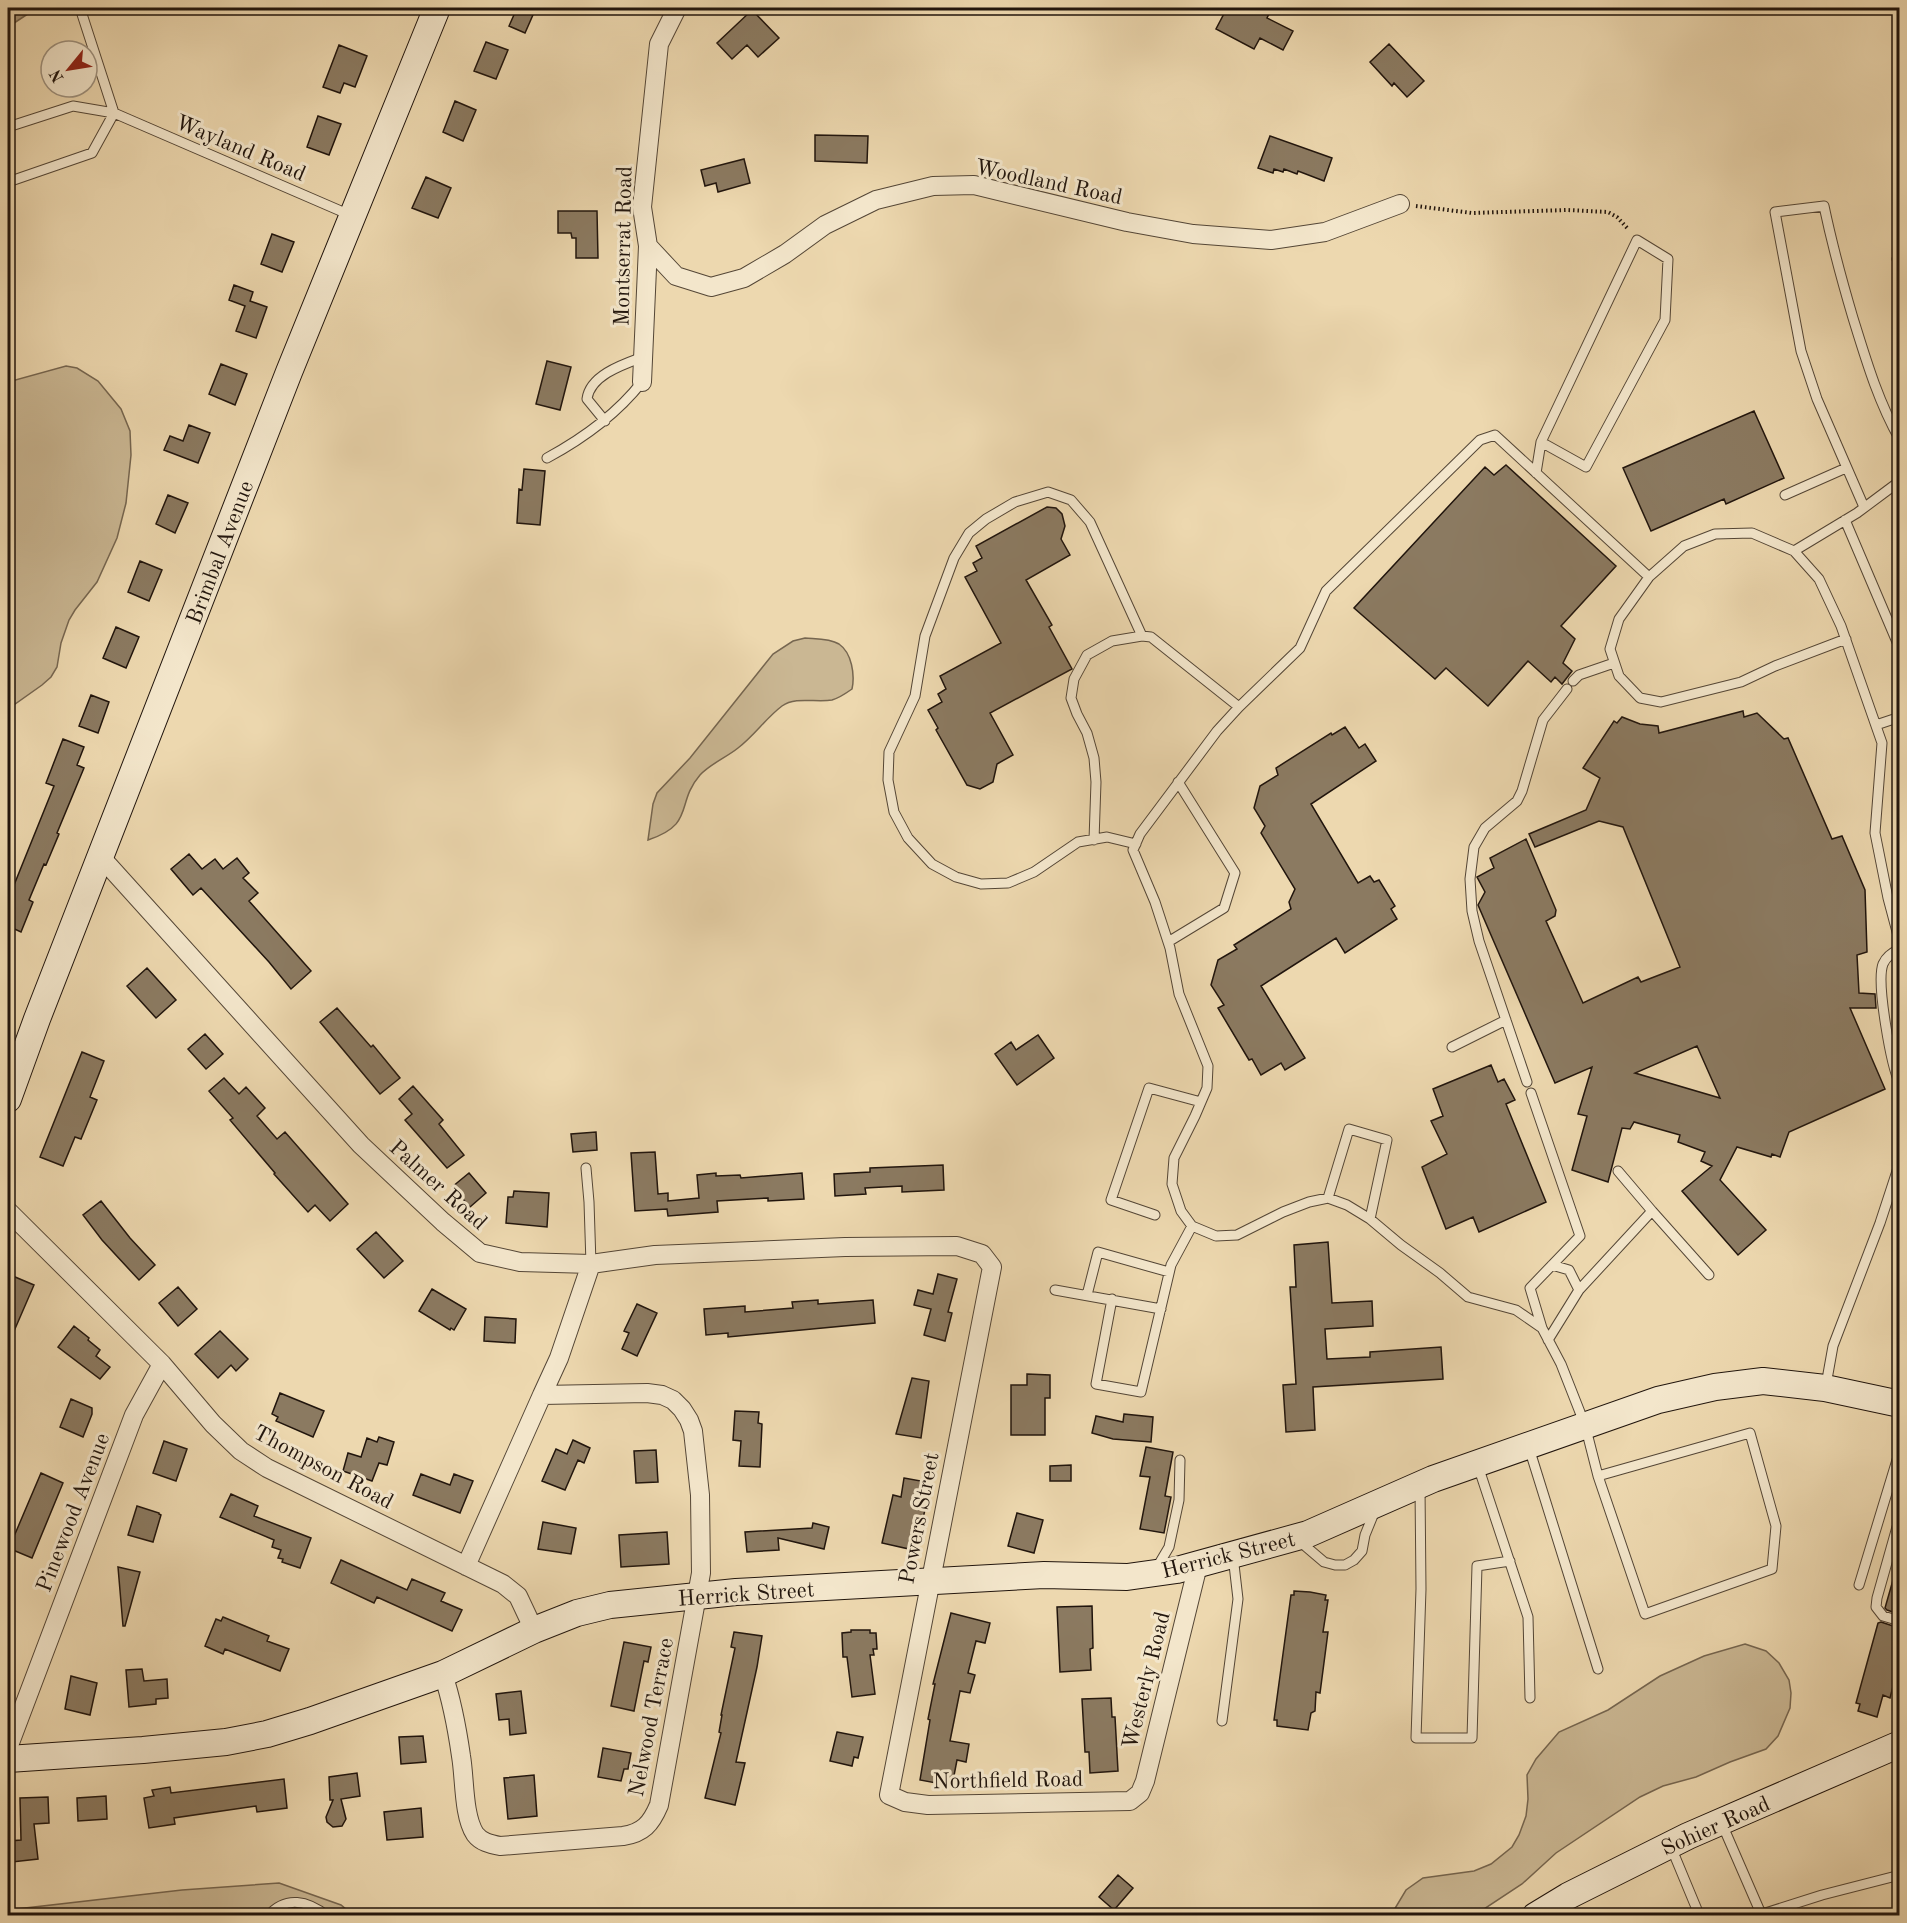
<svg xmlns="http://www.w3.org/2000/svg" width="1907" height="1923" viewBox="0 0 1907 1923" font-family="'Old Standard TT',serif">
<rect width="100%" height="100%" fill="#edd8af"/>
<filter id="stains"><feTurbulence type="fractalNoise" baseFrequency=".00333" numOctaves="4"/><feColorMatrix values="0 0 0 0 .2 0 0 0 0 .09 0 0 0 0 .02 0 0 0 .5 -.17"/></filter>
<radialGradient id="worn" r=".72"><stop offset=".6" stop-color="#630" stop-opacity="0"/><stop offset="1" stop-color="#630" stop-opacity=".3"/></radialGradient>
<!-- green -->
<path fill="#cab793" stroke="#766650" stroke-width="1.5" d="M66,366L77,368L98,381L121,409L130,431L131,455L126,503L117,538L97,582L75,610L69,620L61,643L57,667L51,677L42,685L8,709V382Z
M805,638C815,639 829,638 839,644C852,653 855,675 852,689C845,694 839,698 832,700C816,703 796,696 782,706C766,718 754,736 738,748C727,757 710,764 700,775C675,804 696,824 648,840L653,804L657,793L690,758L773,654L793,641Z
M1745,1644L1766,1651L1779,1663L1789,1680L1791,1693L1790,1708L1778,1736L1766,1749L1730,1762L1696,1777L1663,1786L1640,1797L1556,1853L1522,1884L1475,1915H1391L1406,1890L1423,1878L1474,1871L1491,1864L1512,1847L1519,1835L1526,1816L1528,1799L1527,1775L1536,1759L1559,1732L1608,1710L1660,1676L1704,1656Z
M279,1883L341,1905L353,1915L8,1916V1910L182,1890Z"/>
<!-- water -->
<path fill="#a89678" stroke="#72624d" stroke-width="1.5" d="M8,8H37L8,27Z"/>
<!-- building -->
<path fill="#8b7a61" stroke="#21150d" stroke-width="1.5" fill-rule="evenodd" d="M517,8H536L525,33L509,26Z
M1227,8H1272L1267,18L1293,31L1283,50L1260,38L1254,49L1216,29Z
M752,10L779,38L758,57L747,45L732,59L717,43Z
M486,42L508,50L496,79L474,71Z
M1389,44L1424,81L1407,97L1394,83L1392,86L1370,62Z
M339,45L367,56L355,87L344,83L340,93L323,87Z
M455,101L476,110L463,141L443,132Z
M318,116L341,124L329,155L307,147Z
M815,135L868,136L867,163L815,161Z
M1270,136L1332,158L1324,181L1298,171L1297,174L1284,169L1283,172L1274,169L1273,173L1258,168Z
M744,159L750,183L718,192L716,183L705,186L701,170Z
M426,177L451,188L438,218L412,208Z
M558,211H597L598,258H576V238H572L571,233H558Z
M272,234L294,242L282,272L261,264Z
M234,285L253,292L250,301L267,307L256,338L236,331L245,306L229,300Z
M547,361L571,367L560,410L536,404Z
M221,364L247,374L235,405L209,394Z
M1754,411L1784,478L1726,504L1724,499L1651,531L1623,468Z
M189,425L210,433L198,463L164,450L170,436L183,441Z
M1506,465L1616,566L1561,626L1575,639L1563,663L1572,671L1562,684L1555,677L1551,682L1528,661L1488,706L1446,668L1435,679L1354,608L1485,467L1494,475Z
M524,469L545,471L540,525L517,523L519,489L522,490Z
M168,495L188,503L175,533L156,524Z
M1047,507L1056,508L1062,514L1065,526L1061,539L1070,555L1026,580L1052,625L1049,627L1072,669L990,713L1013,755L997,764L993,782L980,789L967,785L936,730L938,728L928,710L942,702L938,694L946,689L940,676L1001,643L965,577L977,571L973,563L982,558L976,546Z
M140,561L162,570L149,601L128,592Z
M116,627L139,637L126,668L103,658Z
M91,695L109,702L98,733L79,726Z
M1743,711L1744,717L1757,713L1784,739L1788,738L1832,839L1842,836L1865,890L1867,952L1857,955L1859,993L1875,994L1876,1008H1850L1885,1089L1789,1132L1780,1157L1772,1154L1771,1157L1737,1147L1720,1180L1766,1230L1738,1255L1682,1191L1712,1166L1701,1161L1705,1152L1678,1142L1680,1135L1634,1122L1630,1129L1622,1128L1608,1182L1572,1170L1587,1116L1578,1114L1592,1067L1555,1083L1478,905L1485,892L1477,877L1494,868L1490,858L1526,839L1556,910L1555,916L1546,921L1583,1003L1638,977L1641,982L1680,967L1623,827L1599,821L1535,847L1529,834L1586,810L1600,778L1583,768L1614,721L1617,723L1622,717L1640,724L1658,726L1659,733ZM1697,1046L1720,1098L1635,1073Z
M1345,727L1359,748L1365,744L1376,761L1311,804L1358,883L1370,876L1374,882L1379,880L1395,906L1391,909L1397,919L1345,953L1336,938L1261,986L1305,1058L1285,1070L1281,1063L1261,1075L1252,1059L1249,1060L1218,1008L1224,1005L1211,985L1218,960L1237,949L1234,945L1291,909L1289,902L1295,889L1261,833L1265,826L1254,808L1260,786L1278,775L1276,768L1331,733L1332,735Z
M63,739L84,747L77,765L84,768L57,833L59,834L46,865L44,864L29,900L33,902L21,932L8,926V900L54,786L46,783Z
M189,854L202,869L215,859L223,869L237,858L249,873L243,878L258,893L249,901L311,971L291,989L269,962L201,888L193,895L171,869Z
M147,968L176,1000L156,1018L127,986Z
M337,1008L371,1047L373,1045L400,1078L380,1094L320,1022Z
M205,1034L223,1054L206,1069L188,1049Z
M1038,1035L1054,1058L1017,1085L995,1054L1011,1042L1016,1050Z
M82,1052L104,1061L90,1097L97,1100L81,1139L75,1137L63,1166L40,1157Z
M1491,1065L1498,1082L1504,1079L1515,1100L1506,1104L1546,1202L1479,1232L1473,1217L1446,1229L1422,1167L1447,1154L1431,1121L1443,1116L1433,1089Z
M224,1078L239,1094L246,1087L265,1108L257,1116L277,1139L285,1132L348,1204L330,1221L315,1205L308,1212L274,1174L275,1173L230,1120L233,1118L209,1091Z
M413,1086L443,1120L439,1124L464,1155L447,1168L405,1120L412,1114L399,1099Z
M596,1132L597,1150L573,1152L571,1134Z
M655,1152L658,1194L668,1193V1201L699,1198L697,1175L716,1173V1176L740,1175L741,1178L802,1173L804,1199L768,1201V1198L717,1201L718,1212L668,1216L667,1209L635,1211L631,1153Z
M943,1165L944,1190L902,1192V1186L865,1188L866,1194L835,1196L834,1174L870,1172V1168Z
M469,1173L486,1193L470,1207L452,1187Z
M514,1191L549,1193L547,1227L506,1223L508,1197H513Z
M101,1201L130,1238L155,1265L139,1280L102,1240L83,1215Z
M376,1232L403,1261L384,1278L357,1249Z
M1328,1242L1332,1303L1372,1301L1373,1326L1325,1329L1327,1359L1370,1357V1352L1441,1347L1443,1379L1313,1387L1315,1430L1286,1432L1283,1385L1296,1384L1290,1287H1296L1294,1245Z
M8,1274L34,1285L8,1345Z
M938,1274L957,1279L948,1312L952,1313L945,1341L924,1335L931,1309L914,1305L918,1290L933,1294Z
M178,1287L197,1309L178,1326L159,1303Z
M432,1289L466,1309L454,1330L451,1328L450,1330L419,1311Z
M818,1300V1304L873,1300L875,1323L728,1337V1333L706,1335L704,1309L745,1306V1312L793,1308L792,1302Z
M637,1304L657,1313L637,1356L622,1349L629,1333L624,1331Z
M485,1317L516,1319L515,1343L484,1341Z
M74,1326L89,1338L88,1340L100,1350L96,1356L110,1367L100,1379L58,1347Z
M220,1331L248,1359L236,1371L231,1365L218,1378L195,1354Z
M1027,1374L1050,1375V1398H1045V1435H1011V1385H1027Z
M912,1378L929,1381L921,1438L896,1434Z
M280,1393L324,1411L313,1437L276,1421L278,1417L272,1414Z
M71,1399L92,1408V1414L83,1437L60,1427Z
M735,1411L759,1412L758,1423L762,1424L760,1467L739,1466L741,1441L733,1440Z
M1124,1414L1153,1417L1151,1442L1113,1439L1092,1433L1096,1416L1123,1422Z
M379,1437L394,1442L387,1465L379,1463L372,1481L343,1471L348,1453L361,1457L367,1438L377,1442Z
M573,1440L590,1448L584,1463L578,1460L565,1490L542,1481L556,1449L567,1454Z
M164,1441L187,1449L176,1481L153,1473Z
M1146,1447L1173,1452L1165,1496L1171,1497L1164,1533L1140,1529L1150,1477L1140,1476Z
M656,1450L658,1482L636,1483L634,1451Z
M1071,1465V1481H1050V1466Z
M41,1473L63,1483L32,1558L8,1548V1530L15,1534Z
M421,1474L450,1485L454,1474L473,1481L460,1513L413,1495Z
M904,1478L921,1481L918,1505L926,1506L922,1522L918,1521L915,1535L912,1534L909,1549L882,1543L893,1495L901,1497Z
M231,1494L258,1506L254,1516L311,1538L300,1568L282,1562L283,1559L278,1558L281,1550L272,1547L274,1540L220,1517Z
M137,1506L159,1513V1514L161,1515L153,1542L128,1535Z
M1017,1513L1043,1520L1034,1553L1008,1546Z
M543,1522L576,1528L571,1554L538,1549Z
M813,1523L829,1527L824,1549L778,1538L779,1550L747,1552L745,1532L812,1528Z
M667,1532L669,1564L621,1567L619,1535Z
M341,1560L407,1590L412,1579L445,1593L441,1601L462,1610L452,1631L377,1597L374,1603L331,1583Z
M118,1567L140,1572L125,1626H123Z
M1895,1573H1899V1614L1887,1610L1885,1608Z
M1294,1591L1310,1592L1326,1595L1325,1600H1328L1323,1632H1328L1320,1693L1316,1692L1315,1711L1311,1713L1308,1730L1277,1726V1720H1274L1291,1595H1294Z
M1092,1606L1093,1648L1090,1649L1091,1670L1060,1672L1057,1607Z
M951,1613L990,1623L985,1643L976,1641L968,1673L975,1675L970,1693L960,1691L950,1741L969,1744L966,1762L957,1760L952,1786L920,1780L930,1720L928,1719L935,1684H933Z
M223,1617L269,1636L267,1641L289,1649L280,1671L225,1649L223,1654L205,1646L216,1619L221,1621Z
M1881,1622L1899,1628V1663L1890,1698L1883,1695L1877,1717L1858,1711L1860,1704L1856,1703L1878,1623Z
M851,1630H870V1633H876L877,1649H873L874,1655H870L875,1694L852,1697L847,1657H843L842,1633L851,1632Z
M734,1632L762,1636L757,1667L736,1762L745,1763L735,1805L705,1798L721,1733L719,1732L722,1715H721L735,1648L731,1647Z
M624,1642L651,1647L648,1662L644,1661L634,1711L611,1706Z
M142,1669L144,1681L167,1679L168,1698L156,1699V1704L129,1707L126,1670Z
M71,1676L97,1683L90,1715L65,1709Z
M521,1691L526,1733L510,1735L509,1719L499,1720L496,1694Z
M1111,1698L1112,1717H1115L1118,1771L1090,1773L1089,1752H1085L1082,1699Z
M837,1732L863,1737L858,1758L854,1757L852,1766L830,1761Z
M423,1736L426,1762L401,1764L399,1737Z
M603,1748L631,1753L628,1769H624L621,1781L598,1777Z
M357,1773L360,1796L341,1799L346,1819L342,1826L333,1827L327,1822L326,1817L333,1800H330L329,1777Z
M534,1775L537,1816L508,1819L504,1778Z
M284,1779L287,1808L257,1812L256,1806L174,1818L175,1824L149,1828L144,1798L154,1796L152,1790L170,1787L171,1793Z
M106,1796L107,1819L78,1821L77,1798Z
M48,1797L49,1823L34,1824L38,1859L12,1862L9,1841L21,1840L20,1798Z
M421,1808L423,1837L387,1840L384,1812Z
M1118,1875L1133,1888L1114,1910L1099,1897Z"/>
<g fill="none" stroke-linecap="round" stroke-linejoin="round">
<!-- lane casing -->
<g stroke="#544636" stroke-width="11">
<path id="lane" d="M80,8L114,113L350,215
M8,127L73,106L114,113L92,153L8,182
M1900,250L1897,259L1900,264
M605,421L587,399C590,375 624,364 643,357
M547,458C584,438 616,415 642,382
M1536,473L1541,442L1637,240L1668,259L1665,320L1586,467L1541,442
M1785,495L1846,468
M1864,507L1817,399L1801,351L1775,212L1824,206C1832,244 1842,281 1853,318C1866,360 1878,401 1900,440
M1845,520L1900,649
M1794,551L1857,513L1900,481
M1846,639L1775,666L1741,682L1661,702L1640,698L1619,676L1610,649L1619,619L1649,577L1684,546L1715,534L1752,533L1794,551L1819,579L1841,626L1882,743L1875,833L1888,898L1900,943
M1573,681L1579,675L1614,663
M1876,725L1900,717
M1094,840L1096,782L1094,758L1087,733L1077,714L1071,698L1074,679L1087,655L1112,641L1142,636L1151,637L1239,707
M1136,844L1107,837L1078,842L1034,872L1008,883L981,884L956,877L932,864L908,838L894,812L888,780L889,752L915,696L925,636L954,558L969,533L986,519L1015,502L1048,492L1071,500L1090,522L1142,636
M1168,942L1224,908L1235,873L1178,782
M1900,949C1893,952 1886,957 1883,964C1876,982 1891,1066 1900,1084
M1452,1047L1506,1020
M1527,1082L1479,941L1472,911L1470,879L1474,847L1485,828L1517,801L1522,791L1543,720L1567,689
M1531,1093L1580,1236L1530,1288L1542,1328
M586,1168L589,1202L591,1264
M1328,1198L1349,1129L1387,1140L1370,1219
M1652,1211L1709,1275
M1155,1215L1111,1200L1149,1088L1201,1102
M1055,1290L1161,1309
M1579,1290L1652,1211L1618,1171
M1087,1295L1098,1252L1169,1272
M1112,1299L1096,1384L1141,1392L1171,1265L1192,1226
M1548,1340L1579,1290L1569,1270L1552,1265
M1826,1385L1833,1346L1880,1223L1900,1162
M1529,1448L1598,1669
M1478,1466L1528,1617L1530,1698
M1598,1476L1750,1433L1776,1526L1772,1569L1645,1614L1598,1476L1585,1425L1561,1364L1542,1328L1516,1310L1468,1297L1440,1273L1401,1245L1370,1219L1347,1205L1328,1198L1309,1202L1283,1212L1237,1235L1216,1236L1192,1226L1181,1211L1172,1184L1174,1158L1195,1116L1207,1088L1208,1066L1179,994L1170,948L1155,902L1133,850L1140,834L1217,731L1239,707L1300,648L1326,591L1480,440L1495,435L1649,577
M1420,1487L1421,1589L1416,1738H1472L1477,1566L1510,1561
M1900,1527H1897L1877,1598L1876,1607L1883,1616L1900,1621
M1297,1539L1324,1562L1335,1565H1345L1354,1560L1362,1551L1365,1535L1376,1508
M1156,1569L1169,1547L1179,1500L1180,1460
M1859,1585L1900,1450
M1222,1721L1238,1599L1233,1556
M1722,1824L1762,1916
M1671,1847L1698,1912V1916
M268,1916C286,1895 308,1901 327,1916
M1756,1916L1822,1895L1900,1875"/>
</g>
<!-- street casing -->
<g stroke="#544636" stroke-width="20">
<path id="street" d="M648,246L676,276L711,287L744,278L785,254L825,225L876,200L933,186L974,185L1127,222L1193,234L1271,240L1325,232L1400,204
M642,382L648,246L642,207L659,44L677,8
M100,856L361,1145L443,1222L480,1253L520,1262L591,1264L655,1255L845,1247L957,1246L982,1254L992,1267L889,1795L905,1802L928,1805L1130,1801L1140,1793L1145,1781L1198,1565
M8,1211L162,1364L213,1424L241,1451L267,1468L503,1584L518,1596L534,1630
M542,1395L559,1358L591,1264
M443,1674C452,1701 457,1728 461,1756C465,1779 463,1815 475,1834C481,1842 490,1844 500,1846L623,1836C643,1833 651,1824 659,1805L701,1573L700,1495L693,1431L689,1420L682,1409L673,1400L662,1395L647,1393L542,1395L466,1566
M8,1748L134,1415L162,1364"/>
</g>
<!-- secondary casing -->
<g stroke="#21150d" stroke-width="28">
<path id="secondary" d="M8,1099L37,1019L289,372L437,8
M8,1759L143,1750L226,1742L267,1734L310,1721L443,1674L534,1630L577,1613L610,1605L736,1592L1044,1575L1127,1577L1177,1570L1308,1534L1433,1479L1658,1400L1715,1387L1763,1381L1825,1388L1900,1404
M1535,1916L1568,1896L1688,1836L1900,1744"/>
</g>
<!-- path -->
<path stroke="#21150d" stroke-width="4" stroke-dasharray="1.5 3" stroke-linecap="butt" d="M1416,206L1472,213L1567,210L1608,212L1617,217L1629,230"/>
<!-- lane -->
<use href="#lane" stroke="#f3e6cb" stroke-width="9"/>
<!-- street -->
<use href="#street" stroke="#f3e6cb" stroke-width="18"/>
<!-- secondary -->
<use href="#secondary" stroke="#f3e6cb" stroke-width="26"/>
</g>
<g text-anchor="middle" stroke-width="6" stroke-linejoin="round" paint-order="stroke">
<!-- street labels -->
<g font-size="22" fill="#21150d" stroke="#f3e6cb">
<text transform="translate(241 147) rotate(23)" y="8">Wayland Road</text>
<text transform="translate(1049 181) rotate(12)" y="8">Woodland Road</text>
<text transform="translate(622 246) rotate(-89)" y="8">Montserrat Road</text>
<text transform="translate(219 552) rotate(-69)" y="8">Brimbal Avenue</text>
<text transform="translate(439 1184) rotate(42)" y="8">Palmer Road</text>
<text transform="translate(324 1466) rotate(28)" y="8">Thompson Road</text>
<text transform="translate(72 1512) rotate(-69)" y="8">Pinewood Avenue</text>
<text transform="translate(918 1518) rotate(-79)" y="8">Powers Street</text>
<text transform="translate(1228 1554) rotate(-14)" y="8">Herrick Street</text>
<text transform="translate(746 1593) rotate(-4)" y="8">Herrick Street</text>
<text transform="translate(1145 1680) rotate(-76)" y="8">Westerly Road</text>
<text transform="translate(650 1717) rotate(-79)" y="8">Nelwood Terrace</text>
<text transform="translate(1008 1779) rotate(-1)" y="8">Northfield Road</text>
<text transform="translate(1715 1825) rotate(-24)" y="8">Sohier Road</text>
</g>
</g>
<!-- margin -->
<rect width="1907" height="1923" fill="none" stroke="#edd8af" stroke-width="30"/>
<rect x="9" y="9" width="1889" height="1905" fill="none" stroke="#21150d" stroke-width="3"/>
<rect x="15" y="15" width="1877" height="1893" fill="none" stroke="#21150d" stroke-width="1.5"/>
<!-- north arrow -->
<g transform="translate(69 69) rotate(240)"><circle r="28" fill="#f3e6cb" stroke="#9f927f" stroke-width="1.5"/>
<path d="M0-4.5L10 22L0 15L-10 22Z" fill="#8f2418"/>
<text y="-9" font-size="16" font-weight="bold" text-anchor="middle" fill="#21150d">N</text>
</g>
<rect width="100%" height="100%" filter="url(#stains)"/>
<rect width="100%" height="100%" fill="url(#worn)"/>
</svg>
